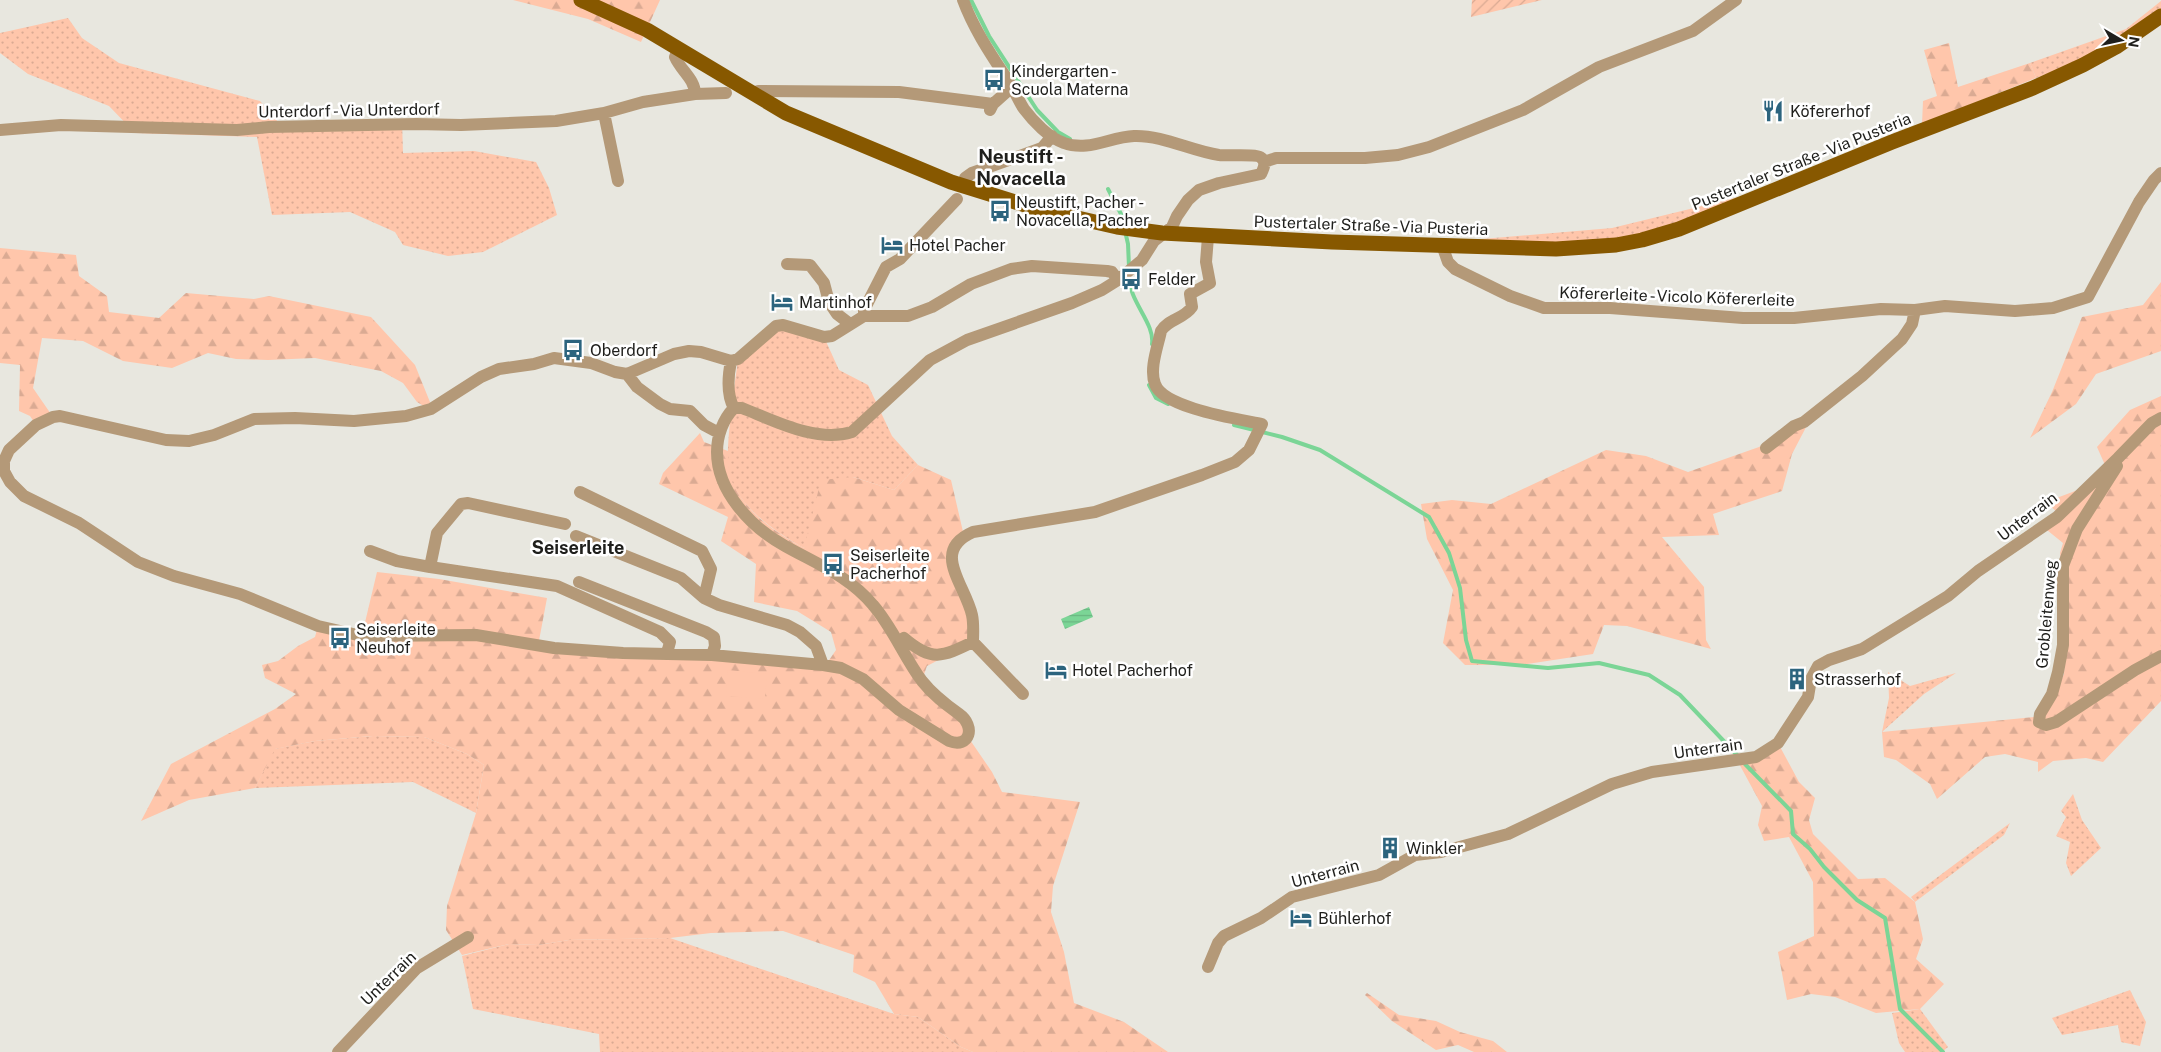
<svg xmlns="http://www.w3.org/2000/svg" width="2161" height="1052" viewBox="0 0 2161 1052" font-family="'Public Sans',sans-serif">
<defs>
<pattern id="grass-dots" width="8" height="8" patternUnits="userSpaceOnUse" patternTransform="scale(1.25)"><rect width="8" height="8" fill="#ffc6ab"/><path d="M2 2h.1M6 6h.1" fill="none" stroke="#daaa93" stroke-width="1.8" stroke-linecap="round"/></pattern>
<pattern id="forest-firs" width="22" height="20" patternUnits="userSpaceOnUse" patternTransform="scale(1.25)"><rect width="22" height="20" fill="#ffc6ab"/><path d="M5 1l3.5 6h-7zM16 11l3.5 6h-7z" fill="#daaa93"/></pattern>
<pattern id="garden-furrows" width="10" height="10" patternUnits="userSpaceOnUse" patternTransform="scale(1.25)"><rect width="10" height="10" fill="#ffc6ab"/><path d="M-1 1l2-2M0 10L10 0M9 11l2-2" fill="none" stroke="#daaa93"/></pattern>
<pattern id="water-rules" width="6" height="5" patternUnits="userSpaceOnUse" patternTransform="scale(1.25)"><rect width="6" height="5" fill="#7bd596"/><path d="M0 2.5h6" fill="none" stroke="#6ab681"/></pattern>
</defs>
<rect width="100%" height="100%" fill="#e8e7df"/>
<!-- grass -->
<path fill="url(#grass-dots)" d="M2161,1V9L2081,61L2036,78L2030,63L2126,29Z
M68,18L82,38L119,63L260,101L278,122L402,121L403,153L474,151L536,162L549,188L557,215L483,252L448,256L403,245L395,232L350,212L272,215L257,137L135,133L109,106L28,74L0,53V33Z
M1747,195C1718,206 1688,221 1658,229C1590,249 1516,242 1446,242L1612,228Z
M776,326L824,337L839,370L868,385L892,436L918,465L894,490L853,477L804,548C777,534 741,508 730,478C723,457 735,385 738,359Z
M1888,672L1910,686L1956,673L1924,694L1882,732L1889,698Z
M373,736L424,737L467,754L484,765L476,813L413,782L255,788L274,749L315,741Z
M2073,794L2082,820L2101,848L2071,876L2066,863L2070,842L2056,836L2066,817L2061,811Z
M2010,823L2004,835L1915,902L1911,897Z
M670,938L894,1014L918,1017L961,1047L973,1052H600L599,1034L473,1009L462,956L509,944L538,945L569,940Z
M2130,990L2146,1022L2140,1046L2121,1042L2118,1025L2062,1035L2052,1018Z
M1920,1009L1948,1047L1942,1052H1905L1899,1043L1892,1013Z"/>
<!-- forest -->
<path fill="url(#forest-firs)" d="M513,0H660L641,42L588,19Z
M1949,43L1958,87L2030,63L2036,78L1922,124L1923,101L1937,96L1924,50Z
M0,248L76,255L79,276L107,296L109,312L159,318L186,293L254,299L269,296L371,317L415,365L434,412L417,402L403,383L381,371L315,358L268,360L236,359L208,353L172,368L123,361L83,341L42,338L33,388L53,417L36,425L30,416L19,411L20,365L0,363Z
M2161,282V351L2096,374L2076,404L2030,438L2052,392L2082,317L2143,305Z
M2161,396V701L2103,762L2086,758L2053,761L2038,772V762L2005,754L1985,757L1937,799L1930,784L1896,760L1884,757L1882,732L2044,716L2064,674L2067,617L2060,553L2063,543L2042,526L2058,513L2046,502L2083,488L2105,465L2097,447L2130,410Z
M1814,412L1792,454L1782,491L1713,514L1719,535L1662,537L1704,587L1706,640L1711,649L1627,626L1604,625L1593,654L1521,665H1465L1443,643L1453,590L1427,539L1421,504L1452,500L1491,504L1606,450L1646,456L1688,472L1759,447Z
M700,433L704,442L728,451C729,459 728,471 731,479C743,510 775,533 804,548L821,480L853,477L894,490L918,465L951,480L964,536L954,546L973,642L927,666L922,680L962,717L968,737L992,772L1002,792L1080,802L1053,886L1051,912L1064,952L1074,1003L1124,1022L1168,1052H973L961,1047L918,1017L894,1014L875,982L853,972L854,955L783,931L711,933L670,938L569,940L538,945L509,944L462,955L446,930L447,906L476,813L484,765L467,754L424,737L372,736L315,741L275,749L255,788L189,800L141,821L171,764L275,709L296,694L265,678L262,665L278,661L298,646L315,637L318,626L362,635L377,572L439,579L547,598L538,646L823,669L836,650L831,632L797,611L754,602L756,564L721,541L728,517L659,484L663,473Z
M1778,743L1799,782L1815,798L1809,820L1813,834L1858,879L1885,878L1915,902L1923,939L1916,959L1944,984L1920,1009L1876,1013L1835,997L1811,994L1787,1000L1778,952L1814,936L1813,882L1789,837L1764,841L1758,825L1762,806L1737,760Z
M1367,993L1399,1015L1436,1021L1460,1032L1493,1041L1507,1052H1474L1458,1045L1436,1050L1392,1021L1365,995Z"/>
<!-- garden -->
<path fill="url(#garden-furrows)" d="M1472,0H1542L1471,17Z"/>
<!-- pitch -->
<path fill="#ffc6ab" d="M728,670L767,674L765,699L726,696Z"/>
<!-- water -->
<path fill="url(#water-rules)" d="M1089,607L1093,617L1065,629L1061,619Z"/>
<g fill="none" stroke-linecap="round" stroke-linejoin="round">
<!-- stream -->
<path stroke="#7bd596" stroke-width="4" d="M971,0L989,36L1037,110L1058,132L1070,139
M1108,189L1122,216L1124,225
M1125,231L1128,244L1129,267
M1129,276C1129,302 1155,323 1152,344
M1149,385L1156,398L1168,404
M1234,425L1282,437L1320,450L1429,517L1449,553L1460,588L1466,640L1472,661L1548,668L1599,663L1649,675L1680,695L1738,756
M1743,762L1791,811L1793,834L1810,849L1824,867L1857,900L1885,918L1900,1009L1943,1052"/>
<!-- minor -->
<path stroke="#b49978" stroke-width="12" d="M963,0C974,30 992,56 1009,82C1015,91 1018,100 1024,109C1033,121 1049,138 1064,143C1088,152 1110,137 1134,136C1163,135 1191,151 1219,155C1228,156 1256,154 1260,157C1267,161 1264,168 1261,174L1219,183L1199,190L1188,200L1177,216L1172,227L1154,241L1142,260L1118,280L1102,290L1072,303L967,340L930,360L852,432C816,443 775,421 742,408H734C723,419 717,436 717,452C717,492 752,528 785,546C817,564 849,576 873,605C893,628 904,657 922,681C933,695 945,704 959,714C976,726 970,749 949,741L899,710L863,679L841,668L823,665L712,655L623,653L554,648L476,635L362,636L318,626L240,594L174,576L138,562L79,523L24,496L10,482L4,471V461L9,450L36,425L53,417L60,416L166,440L189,441L214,435L254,419L295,418L354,421L406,416L431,409L481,377L499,369L534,364L554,358L591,363L615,372L627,374L674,354L689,351L701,352L731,361L738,359L776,326L783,325L824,337L832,336L864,316H908L932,307L971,284L1011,269L1032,266L1107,271L1112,272L1118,280
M678,49L675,57C681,71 695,79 695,94
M758,91L899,92L993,104
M990,110L993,104L1012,87
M604,113L618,181
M0,130L61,125L237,130L269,127L416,124L461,125L556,121L604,113L643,102L695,94L726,93
M1264,162L1276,158H1365L1398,155L1429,147L1523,110L1599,67L1693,31L1736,0
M965,178L972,173L1042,148L1052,136
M1442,245L1448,262L1455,269L1510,296L1544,308H1610L1743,318H1794L1881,309L1915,310L1945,306L2015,311L2053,308L2088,297L2139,202L2154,180L2161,173
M787,264L810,265L824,283L829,302L837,314L850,324
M864,316V310L886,267L900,259L957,199
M731,361C728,376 726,394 734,408
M627,374L637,387L660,404L670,409L690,411L704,425L719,433
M1766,448L1794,426L1804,422L1862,376L1902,339L1912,324L1915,310
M2117,466L2077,529L2063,566V645L2058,672L2052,694L2040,714L2039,722L2046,725L2056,722L2135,670L2161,656
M565,524L468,503L461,504L437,533L430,567L557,586L660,632L670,642L667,653
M576,536L681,578L704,598L711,569L702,551L580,492
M370,551L397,561L430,567
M579,582L706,632L714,637L715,646L712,655
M704,598L719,605L787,625L800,632L816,646L823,665
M899,641L904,638C932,662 942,657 973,642L1023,694
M973,642C973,634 974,624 972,615C965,584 930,551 973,532L1095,512L1202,475L1235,462L1249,450L1262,424C1238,419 1163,408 1155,384C1149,369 1158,346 1161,331C1168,319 1184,319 1192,307L1190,294L1210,283L1206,262L1208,237
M1208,967L1218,943L1224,936L1261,918L1292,897L1379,875L1415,855L1441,852L1508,834L1612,784L1652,772L1756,757L1778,743L1808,697L1811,679L1818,666L1829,660L1862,649L1948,596L1978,571L2057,517L2118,458L2152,423L2161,418
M338,1052L417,968L468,937"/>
<!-- major -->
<path stroke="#875800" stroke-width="15" d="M581,0L647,30L786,113L951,182L1038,209L1117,227L1162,233L1332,242L1556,249L1616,245L1642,240L1679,229L1892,142L2033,88L2083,65L2116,47L2161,16"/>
</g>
<!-- icons -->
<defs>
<g id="bus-bare" transform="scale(1.725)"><path d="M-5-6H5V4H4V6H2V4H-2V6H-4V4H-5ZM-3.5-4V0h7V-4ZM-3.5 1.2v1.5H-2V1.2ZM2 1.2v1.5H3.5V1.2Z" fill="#2c647e" stroke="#fff" stroke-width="2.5" paint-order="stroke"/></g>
<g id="restaurant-bare" transform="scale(1.725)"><path d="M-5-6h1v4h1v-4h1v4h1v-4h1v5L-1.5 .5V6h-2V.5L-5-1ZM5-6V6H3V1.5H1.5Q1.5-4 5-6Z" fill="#2c647e" stroke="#fff" stroke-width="2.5" paint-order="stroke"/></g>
<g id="hotel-bare" transform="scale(1.725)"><path d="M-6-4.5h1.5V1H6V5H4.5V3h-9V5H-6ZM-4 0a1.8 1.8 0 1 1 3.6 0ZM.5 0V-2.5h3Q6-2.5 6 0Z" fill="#2c647e" stroke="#fff" stroke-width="2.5" paint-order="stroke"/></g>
<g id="building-bare" transform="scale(1.725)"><path d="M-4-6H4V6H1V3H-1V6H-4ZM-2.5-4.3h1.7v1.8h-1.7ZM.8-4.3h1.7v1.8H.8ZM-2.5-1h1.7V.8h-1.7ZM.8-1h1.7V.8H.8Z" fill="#2c647e" stroke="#fff" stroke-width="2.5" paint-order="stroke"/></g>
</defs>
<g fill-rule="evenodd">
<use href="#bus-bare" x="994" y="80"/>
<use href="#restaurant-bare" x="1773" y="111"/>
<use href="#bus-bare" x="1000" y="211"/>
<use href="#hotel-bare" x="892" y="245"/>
<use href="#bus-bare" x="1131" y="279"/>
<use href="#hotel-bare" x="782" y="302"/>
<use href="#bus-bare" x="573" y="350"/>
<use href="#bus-bare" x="833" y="564"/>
<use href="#bus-bare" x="340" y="638"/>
<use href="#hotel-bare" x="1056" y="670"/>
<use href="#building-bare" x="1797" y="679"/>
<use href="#building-bare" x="1390" y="848"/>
<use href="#hotel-bare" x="1301" y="918"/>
</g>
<g text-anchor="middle" stroke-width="5" stroke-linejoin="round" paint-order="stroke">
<!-- poi labels -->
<g font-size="16" fill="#1f1f1c" stroke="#fff" text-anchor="start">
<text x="1011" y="77">Kindergarten -<tspan x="1011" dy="18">Scuola Materna</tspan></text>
<text x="1790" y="117">Köfererhof</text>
<text x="1016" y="208">Neustift, Pacher -<tspan x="1016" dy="18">Novacella, Pacher</tspan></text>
<text x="909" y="251">Hotel Pacher</text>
<text x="1148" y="285">Felder</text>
<text x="799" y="308">Martinhof</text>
<text x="590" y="356">Oberdorf</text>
<text x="850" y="561">Seiserleite<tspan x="850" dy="18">Pacherhof</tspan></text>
<text x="356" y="635">Seiserleite<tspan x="356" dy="18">Neuhof</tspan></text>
<text x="1072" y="676">Hotel Pacherhof</text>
<text x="1814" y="685">Strasserhof</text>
<text x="1406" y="854">Winkler</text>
<text x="1318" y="924">Bühlerhof</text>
</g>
<!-- street labels -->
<g font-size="16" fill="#1f1f1c" stroke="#fff">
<text transform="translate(349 110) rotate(-1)" y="6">Unterdorf - Via Unterdorf</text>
<text transform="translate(1801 161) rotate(-22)" y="6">Pustertaler Straße - Via Pusteria</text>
<text transform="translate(1371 225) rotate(2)" y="6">Pustertaler Straße - Via Pusteria</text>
<text transform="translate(1677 296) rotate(2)" y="6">Köfererleite - Vicolo Köfererleite</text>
<text transform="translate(2027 516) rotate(-37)" y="6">Unterrain</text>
<text transform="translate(2046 614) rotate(-85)" y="6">Grobleitenweg</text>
<text transform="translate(1708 748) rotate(-8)" y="6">Unterrain</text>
<text transform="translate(1325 873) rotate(-15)" y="6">Unterrain</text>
<text transform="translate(388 978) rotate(-44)" y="6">Unterrain</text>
</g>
<!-- neighbourhood labels -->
<g font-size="18" font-weight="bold" fill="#1f1f1c" stroke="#fff">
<text x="578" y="554">Seiserleite</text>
</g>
<!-- quarter labels -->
<g font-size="19" font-weight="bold" fill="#1f1f1c" stroke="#fff">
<text x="1021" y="163">Neustift -<tspan x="1021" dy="22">Novacella</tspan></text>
</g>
</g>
<!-- north arrow -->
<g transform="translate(2121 40) rotate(99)" stroke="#ffffff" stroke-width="4" paint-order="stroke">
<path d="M0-4L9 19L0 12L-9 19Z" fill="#1f1f1c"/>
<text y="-8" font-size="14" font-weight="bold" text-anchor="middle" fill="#1f1f1c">N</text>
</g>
</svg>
